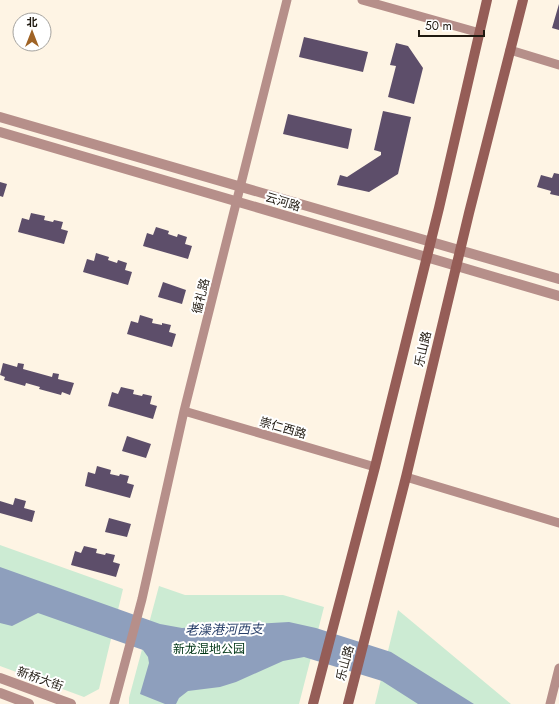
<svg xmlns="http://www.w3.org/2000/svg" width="559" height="704" viewBox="0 0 559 704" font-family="Jost,'Noto Sans SC',sans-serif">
<rect width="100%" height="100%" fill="#fef4e4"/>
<!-- green -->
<path fill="#ccebd3" d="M0,545L123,589L99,689L84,697L0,666Z
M159,586L185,595H283L324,607L299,704H129V698Z
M398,610L511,704H375Z"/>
<!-- water -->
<path fill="#8e9fbd" d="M0,567L160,624L182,628L289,622L316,628L391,652L474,704H418L382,681L304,657L283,661L236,682L220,687L188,691L179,698L176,704H165L140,694L149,663L148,657L143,650L38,613L12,626L0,623Z"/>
<!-- building -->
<path fill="#5d4e6a" d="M559,4V30L552,28Z
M304,37L368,52L363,72L299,57Z
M396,43L408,46L423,68L414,104L388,97L396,66L390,65Z
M383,111L411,117L398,174L369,192L337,185L340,175L347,177L381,155V152L374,150Z
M288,114L352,129L348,149L283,134Z
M554,173L559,174V196L550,194L551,191L537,187L541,175L552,178Z
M0,182L7,184L3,197L0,196Z
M31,213L45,216L44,220L53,222L54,220L63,222L61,229L68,231L64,244L18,232L22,218L29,220Z
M156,227L169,231L168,234L177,237L178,234L187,237L185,244L192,246L188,259L143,246L147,233L153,235Z
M96,253L109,257L108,260L117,263L118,260L127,263L125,270L132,272L128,285L83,272L87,259L94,261Z
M163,282L186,290L182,304L158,297Z
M140,315L153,319L152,323L162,325V323L171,325L169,332L176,334L172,347L127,334L131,321L138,323Z
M3,363L17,367L18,363L24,364L23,369L52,377L53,373L59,374L58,379L74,383L70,395L62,392L61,395L39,389L40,387L26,383L25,386L4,380L5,377L0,375Z
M121,387L134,390L133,394L142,396L143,394L152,396L150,404L157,406L153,419L108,406L112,392L118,394Z
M127,436L151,444L146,458L122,451Z
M97,466L111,470L110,474L119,476L120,474L129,476L127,483L134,485L130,498L85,486L88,472L95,474Z
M15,498L26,501L24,508L35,511L32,522L0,513V501L13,505Z
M109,518L131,524L127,537L105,532Z
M84,546L97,549L96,553L105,555L106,553L115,555L113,562L120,564L116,577L71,565L75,551L81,553Z"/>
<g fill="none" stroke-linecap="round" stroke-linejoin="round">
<!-- minor -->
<path stroke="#b68f8a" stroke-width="9" d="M362,0L480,33
M510,50L559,65
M184,411L375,467
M406,477L559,523
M114,704L142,599L184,411L287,0
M550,704L559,668"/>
<!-- tertiary -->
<path stroke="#b68f8a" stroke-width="10" d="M0,117L559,279
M0,132L559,296
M0,678L71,704
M0,693L29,704"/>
<!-- secondary -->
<path stroke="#955d57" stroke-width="10" d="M313,704L375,467L439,208L487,0
M348,704L406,477L469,213L523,0"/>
</g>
<g text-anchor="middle" stroke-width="4" stroke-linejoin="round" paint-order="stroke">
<!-- street labels -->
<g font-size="12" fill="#1f1910" stroke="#fff">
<text transform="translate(283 202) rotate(17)" y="4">云河路</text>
<text transform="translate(201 296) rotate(-76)" y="4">循礼路</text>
<text transform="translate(423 349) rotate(-77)" y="4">乐山路</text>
<text transform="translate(283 428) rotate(16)" y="4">崇仁西路</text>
<text transform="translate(345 663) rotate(-75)" y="4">乐山路</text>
<text transform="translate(40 679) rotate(20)" y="4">新桥大街</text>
</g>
<!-- park labels -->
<g font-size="12" fill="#003616" stroke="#fff">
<text x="209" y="653">新龙湿地公园</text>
</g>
<!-- water labels -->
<g font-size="13" font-style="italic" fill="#283f69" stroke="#fff">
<text transform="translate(224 629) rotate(-1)" y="5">老澡港河西支</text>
</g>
</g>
<!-- north arrow -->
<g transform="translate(32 32)"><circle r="19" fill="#ffffff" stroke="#a5a39f"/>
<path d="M0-3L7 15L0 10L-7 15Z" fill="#9f6325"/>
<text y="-6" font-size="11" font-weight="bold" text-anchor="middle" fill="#1f1910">北</text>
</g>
<!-- scale -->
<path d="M419 30v6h65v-6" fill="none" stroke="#1f1910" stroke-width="2"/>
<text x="425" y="30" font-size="12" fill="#1f1910" stroke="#ffffff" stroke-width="3" paint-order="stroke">50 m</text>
</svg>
